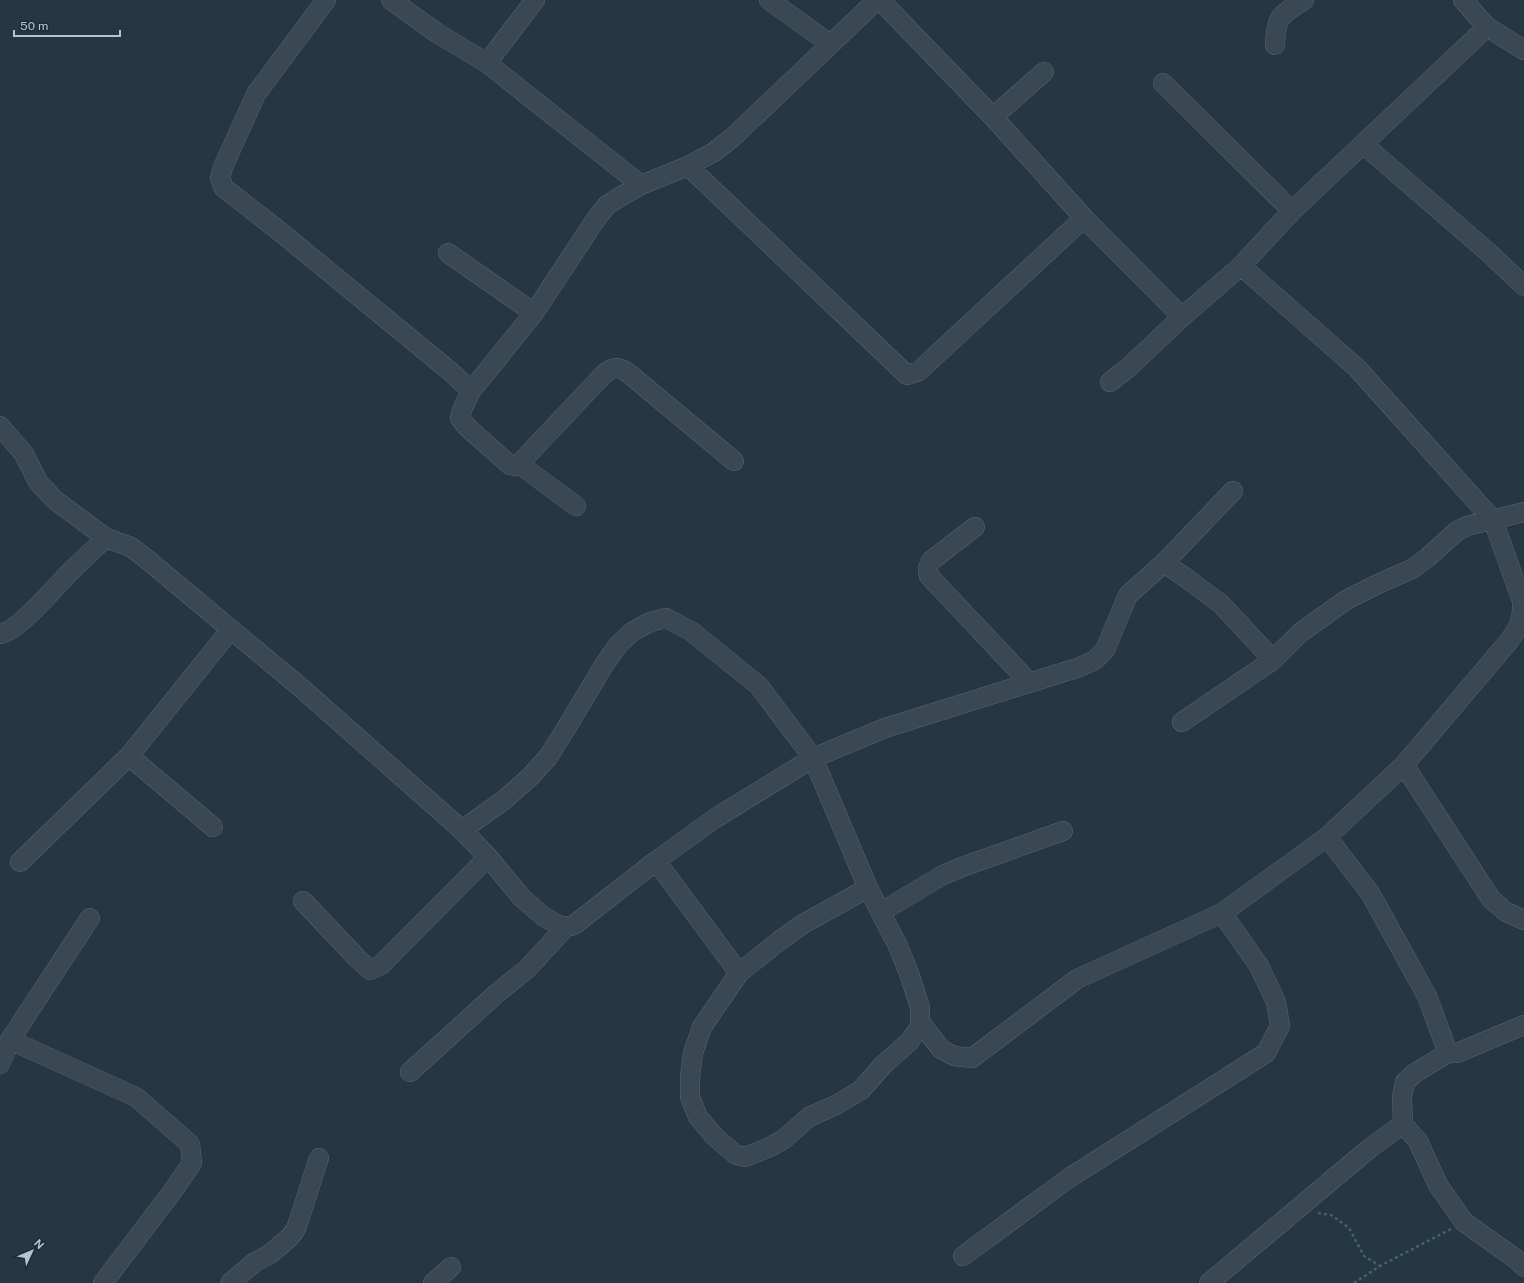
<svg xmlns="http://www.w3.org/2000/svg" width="1524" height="1283" viewBox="0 0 1524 1283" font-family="'Public Sans',sans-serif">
<rect width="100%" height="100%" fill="#253744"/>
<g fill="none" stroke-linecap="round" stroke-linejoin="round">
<!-- minor casing -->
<g stroke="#586671" stroke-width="20">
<path id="minor" d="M326,0L256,94L223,167L220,178L224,188L278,230L451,372L471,391
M391,0L437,33L487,63L641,185
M769,0L830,44
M880,0L993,117L1084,218L1182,317L1241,266L1292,211L1487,27
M1463,0L1487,27L1524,50
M1275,45C1276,15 1281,15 1304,0
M487,63L535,0
M1163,83L1292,211
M993,117L1044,72
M1363,144L1488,252L1524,286
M688,166L907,375L919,371L1084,218
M448,253L534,313
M1110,382L1128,368L1182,317
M0,426L24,454L38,482L55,500L106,538L131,547L149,561L299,686L462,830L488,857L522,898L544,917L559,925L566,927L574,925L656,861L714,819L813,758L885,728L1080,667L1095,660L1105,650L1128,595L1164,563L1186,578L1221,604L1273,660L1300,633L1346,600L1382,582L1412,569L1427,558L1457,531L1467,526L1524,512
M734,461L627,372C617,366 613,367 604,374L519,464L515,466L510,465L467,427L460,418L462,410L471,391L534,313L596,219L607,205L618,198L641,185L688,166L714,152L732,138L877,0
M519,464L576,506
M975,527L932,560C928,565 927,569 929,576L1029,682
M1164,563L1233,491
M0,634C18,632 56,586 70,572C82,560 94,549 106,538
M1182,722L1273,660
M129,756L213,827
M1404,765L1491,899L1506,912L1524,920
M462,830L504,800L530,777L548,757L567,727L604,665L618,645L632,632L650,622L666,618L691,631L759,686L813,758L868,888L898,946L910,976L920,1008V1022L919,1028L909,1042L884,1064L861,1090L836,1105L809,1117L784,1139L770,1147L745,1157L736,1155L715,1137L698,1117L690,1097V1077L693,1053L702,1027L739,973L779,941L803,924L868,888
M1327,837L1370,893L1427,996L1448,1053H1457L1524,1025
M656,861L739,973
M20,862L129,756L231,629
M303,901L357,958L370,970L381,965L488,857
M881,912L943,875L962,867L1063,831
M920,1022L941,1049L954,1056L972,1058L1077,979L1222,913L1327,837L1404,765L1509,641C1519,627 1523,619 1522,601L1493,520L1357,368L1241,266
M10,1040L136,1097L190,1144L192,1163L172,1192L103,1283
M1448,1053L1415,1073L1405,1082L1402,1097L1403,1124L1418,1141L1438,1185L1464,1222L1516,1259L1524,1267
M0,1064L10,1040L90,918
M410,1072L496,994L527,969L566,927
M963,1256L1069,1178L1266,1053L1280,1026L1276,1002L1259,966L1222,913
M230,1283L255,1262L270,1254L289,1238L296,1229L319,1158
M433,1283L451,1267
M1209,1283L1370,1148L1403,1124"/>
</g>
<!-- path -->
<path stroke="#476262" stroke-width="2.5" stroke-dasharray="3 3" stroke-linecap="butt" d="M1318,1213L1331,1215L1349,1228L1364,1256L1380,1266
M1354,1283L1380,1266L1451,1229"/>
<!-- minor -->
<use href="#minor" stroke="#394853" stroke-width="19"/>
</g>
<!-- north arrow -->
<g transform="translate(32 1251) rotate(46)" stroke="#1e2d39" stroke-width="3" paint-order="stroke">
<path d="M0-3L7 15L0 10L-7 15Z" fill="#b7c3cd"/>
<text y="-6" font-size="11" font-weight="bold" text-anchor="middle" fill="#b7c3cd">N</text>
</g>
<!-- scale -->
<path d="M14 30v6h106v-6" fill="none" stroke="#b7c3cd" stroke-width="2"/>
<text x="20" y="30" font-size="12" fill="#b7c3cd" stroke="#1e2d39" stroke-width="3" paint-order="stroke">50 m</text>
</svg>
